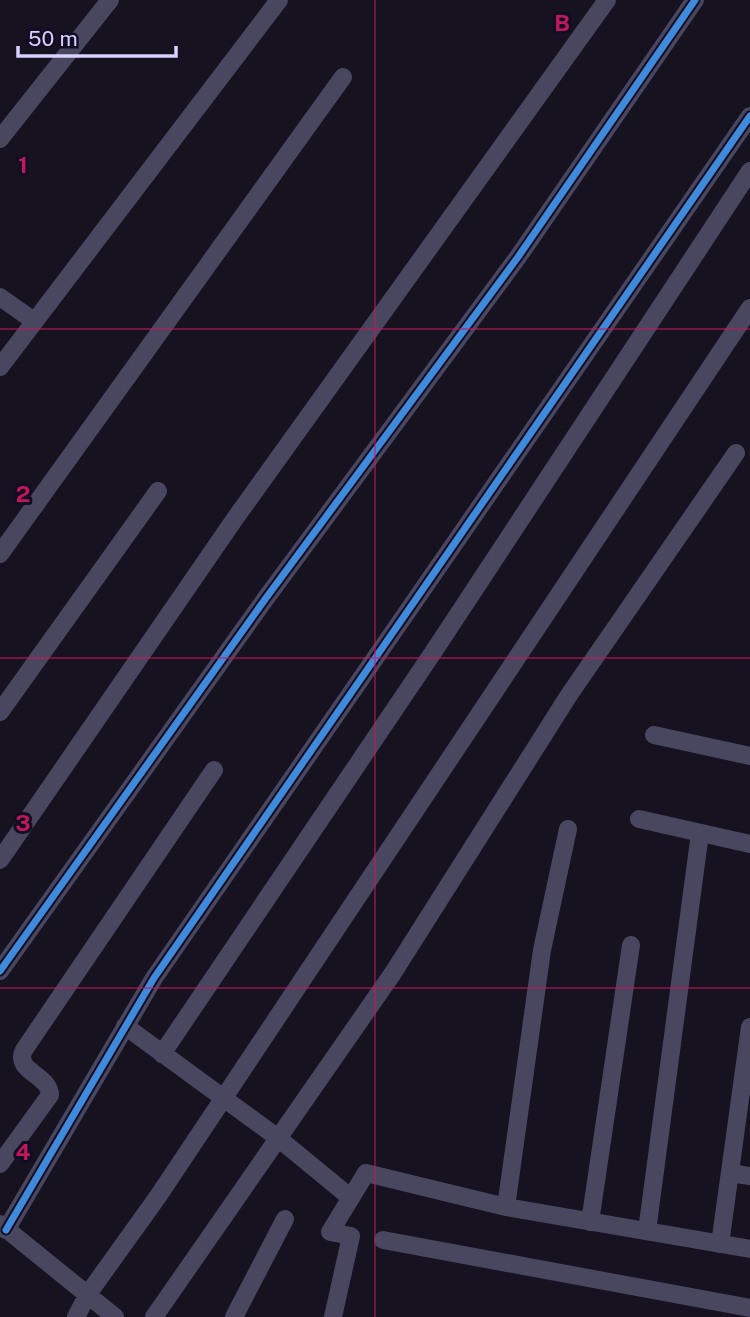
<svg xmlns="http://www.w3.org/2000/svg" width="750" height="1317" viewBox="0 0 750 1317" font-family="'Public Sans',sans-serif">
<rect width="100%" height="100%" fill="#16121f"/>
<g fill="none" stroke-linecap="round" stroke-linejoin="round">
<!-- street -->
<path stroke="#494760" stroke-width="18" d="M0,139L110,0
M0,297L34,321
M0,367L279,0
M0,554L343,77
M0,712L158,491
M654,735L750,756
M639,819L750,844
M0,860L234,520L607,0
M0,971L266,598L518,257L695,0
M125,1026L278,1138L351,1198
M162,1054L434,651L750,171
M0,1164L50,1095C50,1075 13,1071 24,1050L214,770
M730,1173L750,1176
M506,1207L542,950L568,829
M590,1222L631,945
M0,1224L115,1317
M6,1230L154,978L750,116
M647,1231L700,833
M383,1240L750,1308
M720,1244L750,1027
M76,1317L88,1294L159,1195L750,308
M154,1317L393,973L569,695L736,453
M234,1317L285,1219
M333,1317L351,1236L330,1232L366,1173L506,1207L750,1249"/>
<!-- cycleway casing -->
<g stroke="#130d24" stroke-width="11">
<path id="cycleway" d="M0,971L266,598L518,257L695,0
M6,1230L154,978L750,116"/>
</g>
<!-- cycleway -->
<use href="#cycleway" stroke="#408adc" stroke-width="7"/>
</g>
<!-- grid -->
<path fill="none" stroke="#c2185b" stroke-width="2" stroke-opacity="0.55" d="M375,0V1317M0,329H750M0,658H750M0,988H750"/>
<g font-size="23" text-anchor="middle" font-weight="bold" fill="#c2185b" stroke="#130d24" stroke-width="6" stroke-linejoin="round" paint-order="stroke">
<text x="562" y="31">B</text>
<text x="23" y="173">1</text>
<text x="23" y="502">2</text>
<text x="23" y="831">3</text>
<text x="23" y="1160">4</text>
</g>
<!-- scale -->
<path d="M18 46v10h158v-10" fill="none" stroke="#d9d1ff" stroke-width="3.5"/>
<text x="28" y="46" font-size="21" fill="#d9d1ff" stroke="#130d24" stroke-width="5" paint-order="stroke">50 m</text>
</svg>
